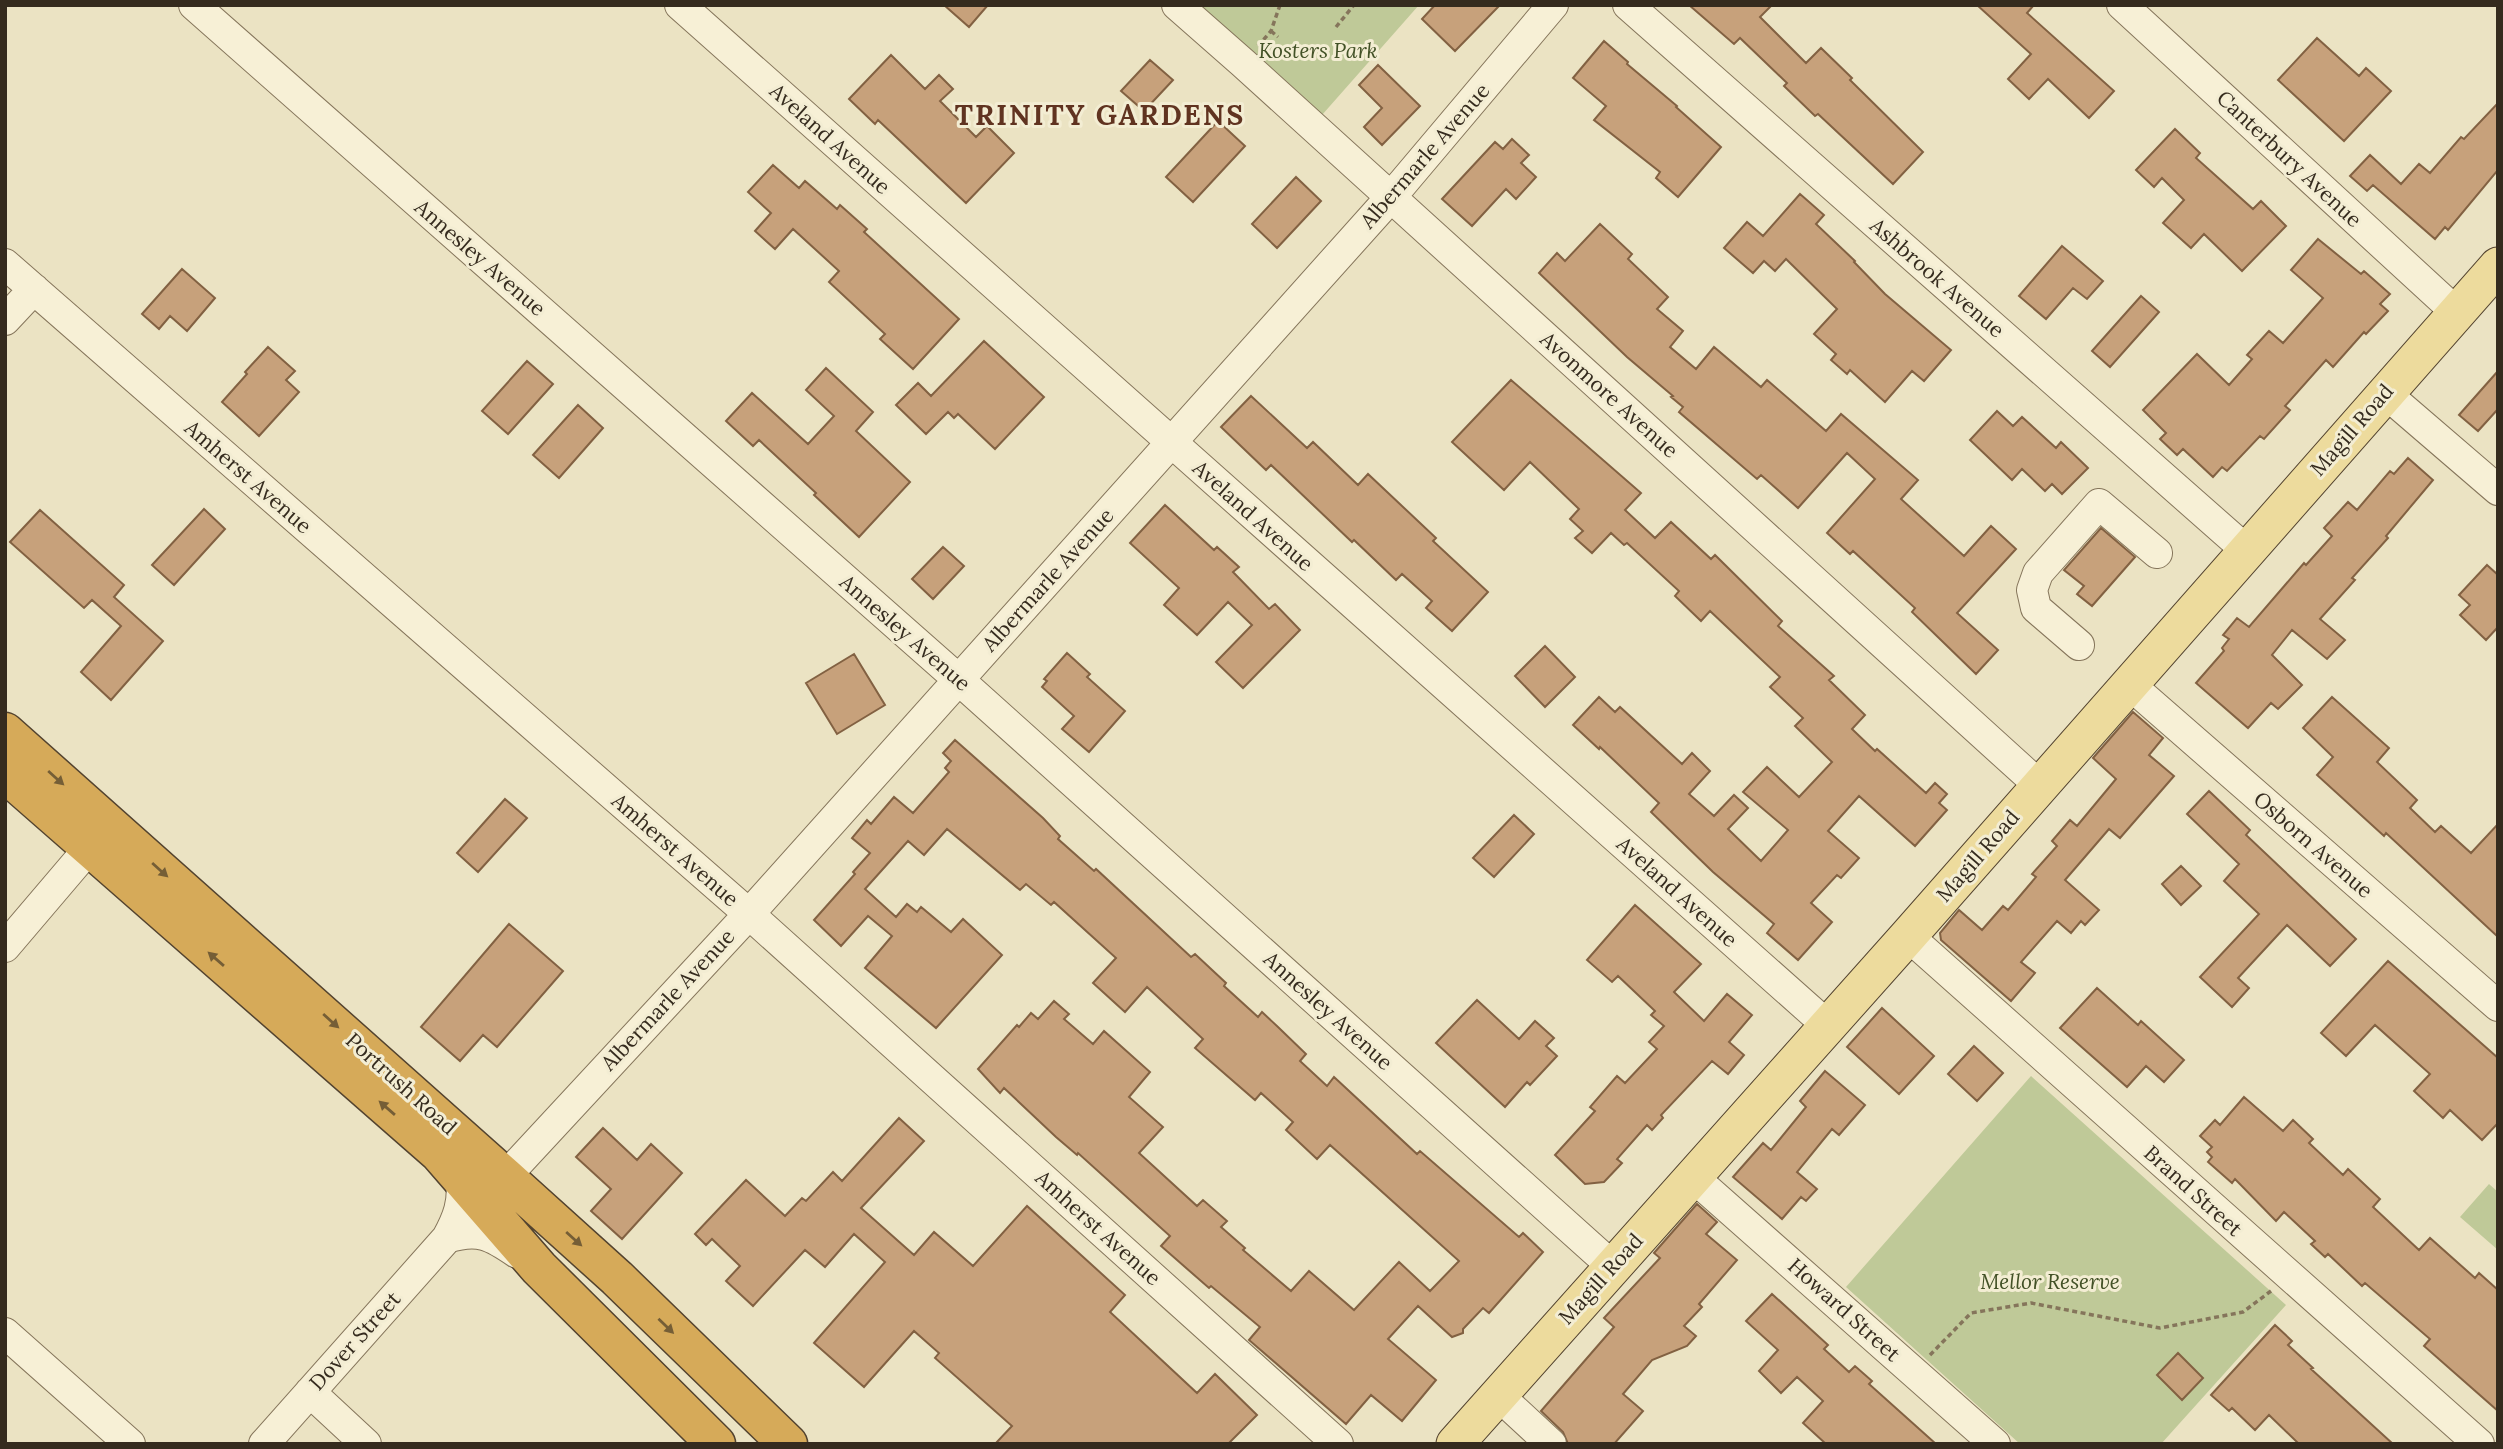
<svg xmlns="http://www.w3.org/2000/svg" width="2503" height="1449" viewBox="0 0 2503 1449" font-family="Lora,serif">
<rect width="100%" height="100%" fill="#ebe3c3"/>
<!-- green -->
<path fill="#bfc998" d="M1198,5H1419L1322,115Z
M2031,1076L2286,1305L2161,1444H2020L1846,1287Z
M2489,1184L2498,1192V1250L2460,1217Z"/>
<!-- building -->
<path fill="#c7a17b" stroke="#826142" stroke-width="2" d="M944,5H988L969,27Z
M1435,5H1500L1455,51L1422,19Z
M1689,5H1772L1760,17L1806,63L1821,48L1852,78L1850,80L1923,152L1893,184L1818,114L1815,116L1784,86L1787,83L1740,38L1734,44Z
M1977,5H2034L2027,13L2114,91L2089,118L2048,79L2029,99L2008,79L2031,54Z
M2317,38L2359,76L2366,68L2391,91L2344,141L2278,80Z
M1604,41L1628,62L1627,64L1677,106L1676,107L1721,147L1678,197L1656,178L1660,172L1594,120L1606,106L1573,78Z
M891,55L925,89L939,75L953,89L940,101L976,137L987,126L1014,153L966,203L878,120L875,124L849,99Z
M1150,60L1173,80L1144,111L1121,91Z
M1378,65L1420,106L1382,145L1364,127L1382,108L1359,85Z
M2498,103V170L2448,230L2445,227L2435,239L2373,185L2367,191L2350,176L2370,155L2401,184L2419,164L2430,173L2461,137L2464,139Z
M1218,121L1245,146L1193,202L1166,177Z
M2175,129L2200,153L2196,158L2253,209L2261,201L2286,226L2242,271L2204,234L2191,248L2163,223L2184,200L2162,178L2154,187L2136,170Z
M1512,139L1529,155L1521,163L1536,177L1516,199L1506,189L1472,226L1442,199L1495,142L1503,149Z
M773,165L799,188L805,181L837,209L840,205L867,229L864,232L959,319L913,369L880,339L885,334L829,282L839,271L793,229L775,249L755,231L771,213L748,192Z
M1296,177L1321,201L1277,248L1252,224Z
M1800,194L1824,215L1816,224L1855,261L1854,262L1885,294L1951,350L1924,381L1912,371L1885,402L1850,370L1847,374L1831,360L1836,354L1814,334L1837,309L1786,259L1775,271L1764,261L1753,273L1724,248L1747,222L1763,236Z
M1600,224L1632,254L1628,259L1668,297L1657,309L1683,331L1670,347L1696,369L1714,347L1761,387L1767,380L1826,431L1841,414L1918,480L1901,499L1964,556L1991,526L2016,549L1957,613L1998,650L1976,674L1912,612L1915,608L1853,551L1850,554L1827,533L1875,479L1847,453L1798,508L1761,475L1757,479L1679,412L1683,407L1671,397L1673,396L1627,357L1539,273L1557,253L1565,261Z
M2318,239L2361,274L2364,271L2390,294L2380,304L2388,311L2366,334L2364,332L2333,367L2326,360L2285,406L2290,410L2264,439L2260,436L2227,471L2222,467L2213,477L2183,449L2177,455L2160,439L2166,433L2143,410L2197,354L2229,385L2252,359L2247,355L2269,331L2283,343L2323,298L2291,270Z
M2062,246L2103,281L2087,299L2073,288L2046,319L2019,296Z
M182,269L215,298L187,331L170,316L159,329L142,314Z
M2141,296L2159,312L2110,367L2092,351Z
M984,341L1044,397L995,449L958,414L954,418L948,412L926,434L896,405L918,383L931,396Z
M268,347L295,371L286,380L299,392L259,436L222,402L247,374L245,372Z
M527,361L553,384L508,434L482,411Z
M826,368L873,412L856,431L910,482L859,537L814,495L816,493L759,440L753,446L726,421L752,393L808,444L834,416L806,390Z
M2498,371V409L2478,431L2459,415Z
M1511,380L1641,493L1625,510L1655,538L1671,522L1711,559L1715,555L1782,621L1778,626L1834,676L1829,680L1865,715L1852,729L1875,751L1877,749L1926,793L1935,783L1947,794L1939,803L1947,810L1915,846L1859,796L1828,831L1859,858L1841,878L1837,875L1811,903L1832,922L1798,960L1767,933L1774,924L1713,872L1651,812L1659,803L1600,747L1599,749L1573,725L1599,697L1615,712L1620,707L1682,764L1692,753L1710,771L1689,794L1714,816L1734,795L1748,808L1728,829L1761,861L1788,830L1743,792L1767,767L1799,797L1832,762L1795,726L1803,718L1770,687L1780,677L1710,611L1701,621L1675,596L1679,591L1627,543L1624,545L1611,533L1592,553L1575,538L1583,531L1570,519L1579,509L1530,462L1504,490L1452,442Z
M1251,396L1307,448L1313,442L1358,485L1368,474L1436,538L1433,541L1488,592L1452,631L1426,608L1432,601L1402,574L1396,580L1354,540L1352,542L1271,465L1266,470L1221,427Z
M578,405L603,428L559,478L533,455Z
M1997,411L2013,426L2022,417L2056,448L2061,442L2088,468L2062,494L2052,484L2045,491L2022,469L2012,480L1970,440Z
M2408,458L2433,480L2386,536L2388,538L2352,578L2355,580L2320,619L2345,640L2327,659L2292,630L2272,655L2302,685L2278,709L2271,703L2248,728L2196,683L2224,651L2222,648L2229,639L2223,635L2237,618L2249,627L2304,563L2306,565L2332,536L2324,528L2348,502L2357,510L2390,471L2394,474Z
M1165,505L1214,550L1217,547L1239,567L1233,572L1269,609L1275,604L1300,630L1243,688L1216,662L1252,625L1228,602L1197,635L1164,605L1179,588L1130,543Z
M204,509L225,529L174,585L152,565Z
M40,510L124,585L114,597L163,641L111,700L81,672L121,626L92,600L84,608L10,542Z
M2101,528L2135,557L2092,606L2077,594L2084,586L2064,570Z
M943,547L964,566L933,599L912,579Z
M2487,565L2498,575V627L2486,640L2460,615L2470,605L2459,595Z
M1545,646L1575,677L1545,707L1515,676Z
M1067,653L1090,674L1087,677L1125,711L1089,752L1062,729L1074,716L1042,687L1047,681L1044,679Z
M854,654L885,705L837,734L806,683Z
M2332,697L2389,748L2377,762L2417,800L2410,808L2435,832L2441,826L2471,853L2498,824V937L2386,833L2384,836L2317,775L2333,757L2303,728Z
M2133,712L2163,738L2149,755L2174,776L2120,838L2109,829L2065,880L2099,910L2085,925L2081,921L2071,933L2057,921L2021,962L2035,973L2011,1001L1941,940L1940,933L1959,910L1982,930L2003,906L2008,910L2036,877L2032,874L2057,846L2052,841L2070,820L2077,826L2116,779L2093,758Z
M955,740L1043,818L1060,836L1058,839L1094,871L1096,869L1191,957L1195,954L1226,983L1224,986L1258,1017L1262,1012L1278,1027L1306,1054L1300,1061L1327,1086L1334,1077L1417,1154L1420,1151L1519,1237L1523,1233L1543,1252L1489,1313L1483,1308L1463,1329V1333L1452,1337L1418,1306L1388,1339L1436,1380L1402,1421L1371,1395L1346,1424L1249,1340L1260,1327L1211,1286L1209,1288L1161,1246L1170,1236L1078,1153L1077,1155L1056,1137L1004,1088L1000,1093L978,1069L1017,1025L1019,1027L1031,1013L1038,1019L1054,1001L1069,1014L1064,1019L1093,1044L1104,1031L1150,1072L1129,1097L1163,1127L1139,1153L1197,1206L1203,1200L1227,1221L1221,1227L1245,1248L1243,1250L1291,1291L1309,1271L1354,1310L1399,1262L1430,1291L1459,1261L1330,1145L1317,1159L1286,1130L1293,1122L1261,1093L1255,1100L1195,1048L1203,1039L1147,987L1125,1012L1093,983L1116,958L1054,902L1051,905L1026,884L1020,890L947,829L924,855L908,841L865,889L896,917L907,904L917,912L921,907L951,932L963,919L1002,955L936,1028L865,968L892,936L868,916L841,946L814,920L855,874L853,872L870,853L852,838L867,820L871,824L894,797L913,813L949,772L945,768L951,761L943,753Z
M2209,791L2250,830L2246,835L2356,939L2330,966L2287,925L2238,978L2249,988L2232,1007L2200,977L2259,914L2224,881L2239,864L2187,814Z
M505,799L527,818L478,872L457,853Z
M1514,815L1534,834L1494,877L1473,858Z
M2181,866L2201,886L2181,905L2162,884Z
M1635,905L1701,964L1674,992L1704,1021L1727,994L1752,1015L1729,1042L1744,1055L1728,1074L1712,1061L1661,1115L1663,1118L1652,1130L1647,1125L1617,1159L1622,1163L1604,1182L1585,1184L1555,1155L1595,1111L1590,1107L1617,1076L1625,1083L1657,1049L1649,1042L1664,1026L1651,1015L1655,1011L1618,976L1612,982L1587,960Z
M509,924L563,971L497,1047L483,1035L460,1061L421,1027Z
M2388,961L2498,1058V1123L2482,1140L2450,1110L2443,1118L2414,1091L2430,1074L2375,1025L2346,1056L2321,1033Z
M2097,988L2138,1025L2141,1021L2184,1060L2164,1082L2146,1066L2127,1087L2060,1028Z
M1477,1000L1519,1039L1535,1021L1554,1038L1546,1046L1557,1056L1530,1085L1527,1082L1505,1107L1436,1043Z
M1882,1008L1934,1056L1899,1094L1847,1047Z
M1974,1046L2003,1073L1977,1101L1948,1074Z
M1825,1071L1865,1105L1839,1135L1832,1129L1797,1172L1817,1189L1806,1201L1801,1197L1782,1219L1733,1177L1763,1143L1771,1150L1806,1107L1800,1101Z
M2244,1097L2283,1131L2293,1120L2313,1139L2309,1143L2343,1175L2348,1169L2380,1199L2373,1207L2419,1250L2430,1238L2475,1278L2479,1273L2498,1290V1411L2424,1346L2430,1339L2365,1283L2362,1286L2328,1254L2325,1257L2311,1244L2315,1241L2284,1212L2276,1221L2235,1179L2232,1183L2208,1162L2212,1157L2207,1152L2212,1147L2200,1136L2215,1120L2220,1125Z
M899,1118L924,1141L861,1208L914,1255L934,1232L973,1266L1027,1206L1125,1295L1110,1312L1197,1393L1215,1374L1257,1415L1228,1444H995L1012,1426L935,1358L939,1353L914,1331L864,1387L814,1343L885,1262L854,1234L825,1267L805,1250L753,1306L726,1281L740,1266L712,1239L706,1245L695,1234L746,1180L785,1216L802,1198L806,1201L833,1172L842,1181Z
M603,1128L637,1160L651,1144L682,1173L622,1239L591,1211L611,1189L576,1157Z
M1697,1204L1717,1222L1706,1234L1737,1260L1699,1304L1702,1307L1684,1326L1696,1336L1687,1346L1652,1360L1623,1394L1643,1411L1614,1444H1568L1563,1432L1541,1411L1614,1327L1604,1318L1660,1258L1654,1253Z
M1772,1294L1828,1345L1824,1349L1849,1372L1855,1366L1872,1381L1869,1384L1936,1444H1826L1803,1423L1823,1401L1797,1377L1781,1393L1759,1371L1778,1350L1746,1321Z
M2275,1325L2292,1341L2288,1345L2313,1368L2311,1369L2393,1444H2299L2269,1415L2255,1430L2232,1408L2229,1411L2211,1395Z
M2178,1353L2203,1378L2182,1400L2157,1375Z"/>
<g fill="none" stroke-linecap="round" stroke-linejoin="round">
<!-- minor casing -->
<g stroke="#85755b" stroke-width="32">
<path id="minor" d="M194,5L959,680L1612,1266
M680,5L1828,1026
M1177,5L1243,63L2040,786
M1628,5L2246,550
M2122,5L2456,312
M5,264L749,914L1338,1444
M5,320L34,289
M2384,392L2498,490
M2079,645L2036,608L2032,590L2038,573L2099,504L2157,553
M2129,684L2498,1006
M1908,936L2479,1444
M5,947L102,833
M505,1177L749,914L1391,197L1553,5
M1693,1177L1995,1444
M447,1238C478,1228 491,1235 517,1253
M5,1333L130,1444
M310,1392L366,1444
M1498,1395L1551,1444
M264,1444L447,1238C458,1218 464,1202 461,1179"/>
</g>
<!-- major casing -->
<g stroke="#53432f" stroke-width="39">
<path id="major" d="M1455,1444L1908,936L2498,266"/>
</g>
<!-- highway casing -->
<g stroke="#53432f" stroke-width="41">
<path id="highway" d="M5,732L505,1177L617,1278L788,1444
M5,773L439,1153L539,1268L716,1444"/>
</g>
<!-- path -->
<path stroke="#85755b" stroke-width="3.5" stroke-dasharray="5 3.5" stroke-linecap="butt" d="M1336,27L1354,5
M1271,31L1278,37
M1258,46L1271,31L1280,5
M1930,1355L1971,1313L2031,1303L2160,1328L2243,1312L2271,1291"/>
<!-- minor -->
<use href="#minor" stroke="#f7f0d6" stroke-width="30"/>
<!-- major -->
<use href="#major" stroke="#eddb9d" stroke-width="37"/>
<!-- highway -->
<use href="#highway" stroke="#d6aa59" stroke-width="38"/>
</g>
<!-- one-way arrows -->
<defs><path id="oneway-solid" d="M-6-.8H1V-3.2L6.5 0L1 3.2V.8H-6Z" transform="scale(1.75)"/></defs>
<g fill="#755e36">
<use href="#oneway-solid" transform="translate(56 778) rotate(42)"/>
<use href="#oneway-solid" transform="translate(160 870) rotate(42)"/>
<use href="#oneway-solid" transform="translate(216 959) rotate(-139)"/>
<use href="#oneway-solid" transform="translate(331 1021) rotate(42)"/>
<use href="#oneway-solid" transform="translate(387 1108) rotate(-139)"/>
<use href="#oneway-solid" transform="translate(574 1239) rotate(42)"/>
<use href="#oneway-solid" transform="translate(666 1326) rotate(44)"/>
</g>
<g text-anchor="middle" stroke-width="6" stroke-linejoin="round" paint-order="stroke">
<!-- park labels -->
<g font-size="21" font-style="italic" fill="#425126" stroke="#f3edd3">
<text x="1318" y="58">Kosters Park</text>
<text x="2050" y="1289">Mellor Reserve</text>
</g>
<!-- street labels -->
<g font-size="21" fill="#352b1e" stroke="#f3edd3">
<text transform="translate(830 139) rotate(42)" y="7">Aveland Avenue</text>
<text transform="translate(1425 156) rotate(-49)" y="7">Albermarle Avenue</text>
<text transform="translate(2289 159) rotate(43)" y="7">Canterbury Avenue</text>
<text transform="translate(480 258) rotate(41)" y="7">Annesley Avenue</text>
<text transform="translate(1937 278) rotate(41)" y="7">Ashbrook Avenue</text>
<text transform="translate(1609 395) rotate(42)" y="7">Avonmore Avenue</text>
<text transform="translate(2352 430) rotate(-49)" y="7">Magill Road</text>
<text transform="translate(248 477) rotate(41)" y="7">Amherst Avenue</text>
<text transform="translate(1253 516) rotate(42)" y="7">Aveland Avenue</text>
<text transform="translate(1048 580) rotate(-48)" y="7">Albermarle Avenue</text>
<text transform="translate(905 633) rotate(41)" y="7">Annesley Avenue</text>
<text transform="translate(2313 845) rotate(41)" y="7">Osborn Avenue</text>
<text transform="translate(675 850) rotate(41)" y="7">Amherst Avenue</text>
<text transform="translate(1978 856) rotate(-49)" y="7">Magill Road</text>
<text transform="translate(1677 892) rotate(42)" y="7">Aveland Avenue</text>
<text transform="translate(668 1000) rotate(-47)" y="7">Albermarle Avenue</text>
<text transform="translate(1328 1011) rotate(42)" y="7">Annesley Avenue</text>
<text transform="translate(401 1084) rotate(42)" y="7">Portrush Road</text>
<text transform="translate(2193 1191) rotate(42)" y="7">Brand Street</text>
<text transform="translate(1098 1228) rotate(42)" y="7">Amherst Avenue</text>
<text transform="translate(1601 1279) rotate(-48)" y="7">Magill Road</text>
<text transform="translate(1844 1310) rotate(42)" y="7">Howard Street</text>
<text transform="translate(355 1341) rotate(-48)" y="7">Dover Street</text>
</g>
<!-- district labels -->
<g font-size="28" font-weight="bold" letter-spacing="2" fill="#603320" stroke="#f3edd3">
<text x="1100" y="125">TRINITY GARDENS</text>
</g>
</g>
<!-- border -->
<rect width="2503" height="1449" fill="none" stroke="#352b1e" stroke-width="14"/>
</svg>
